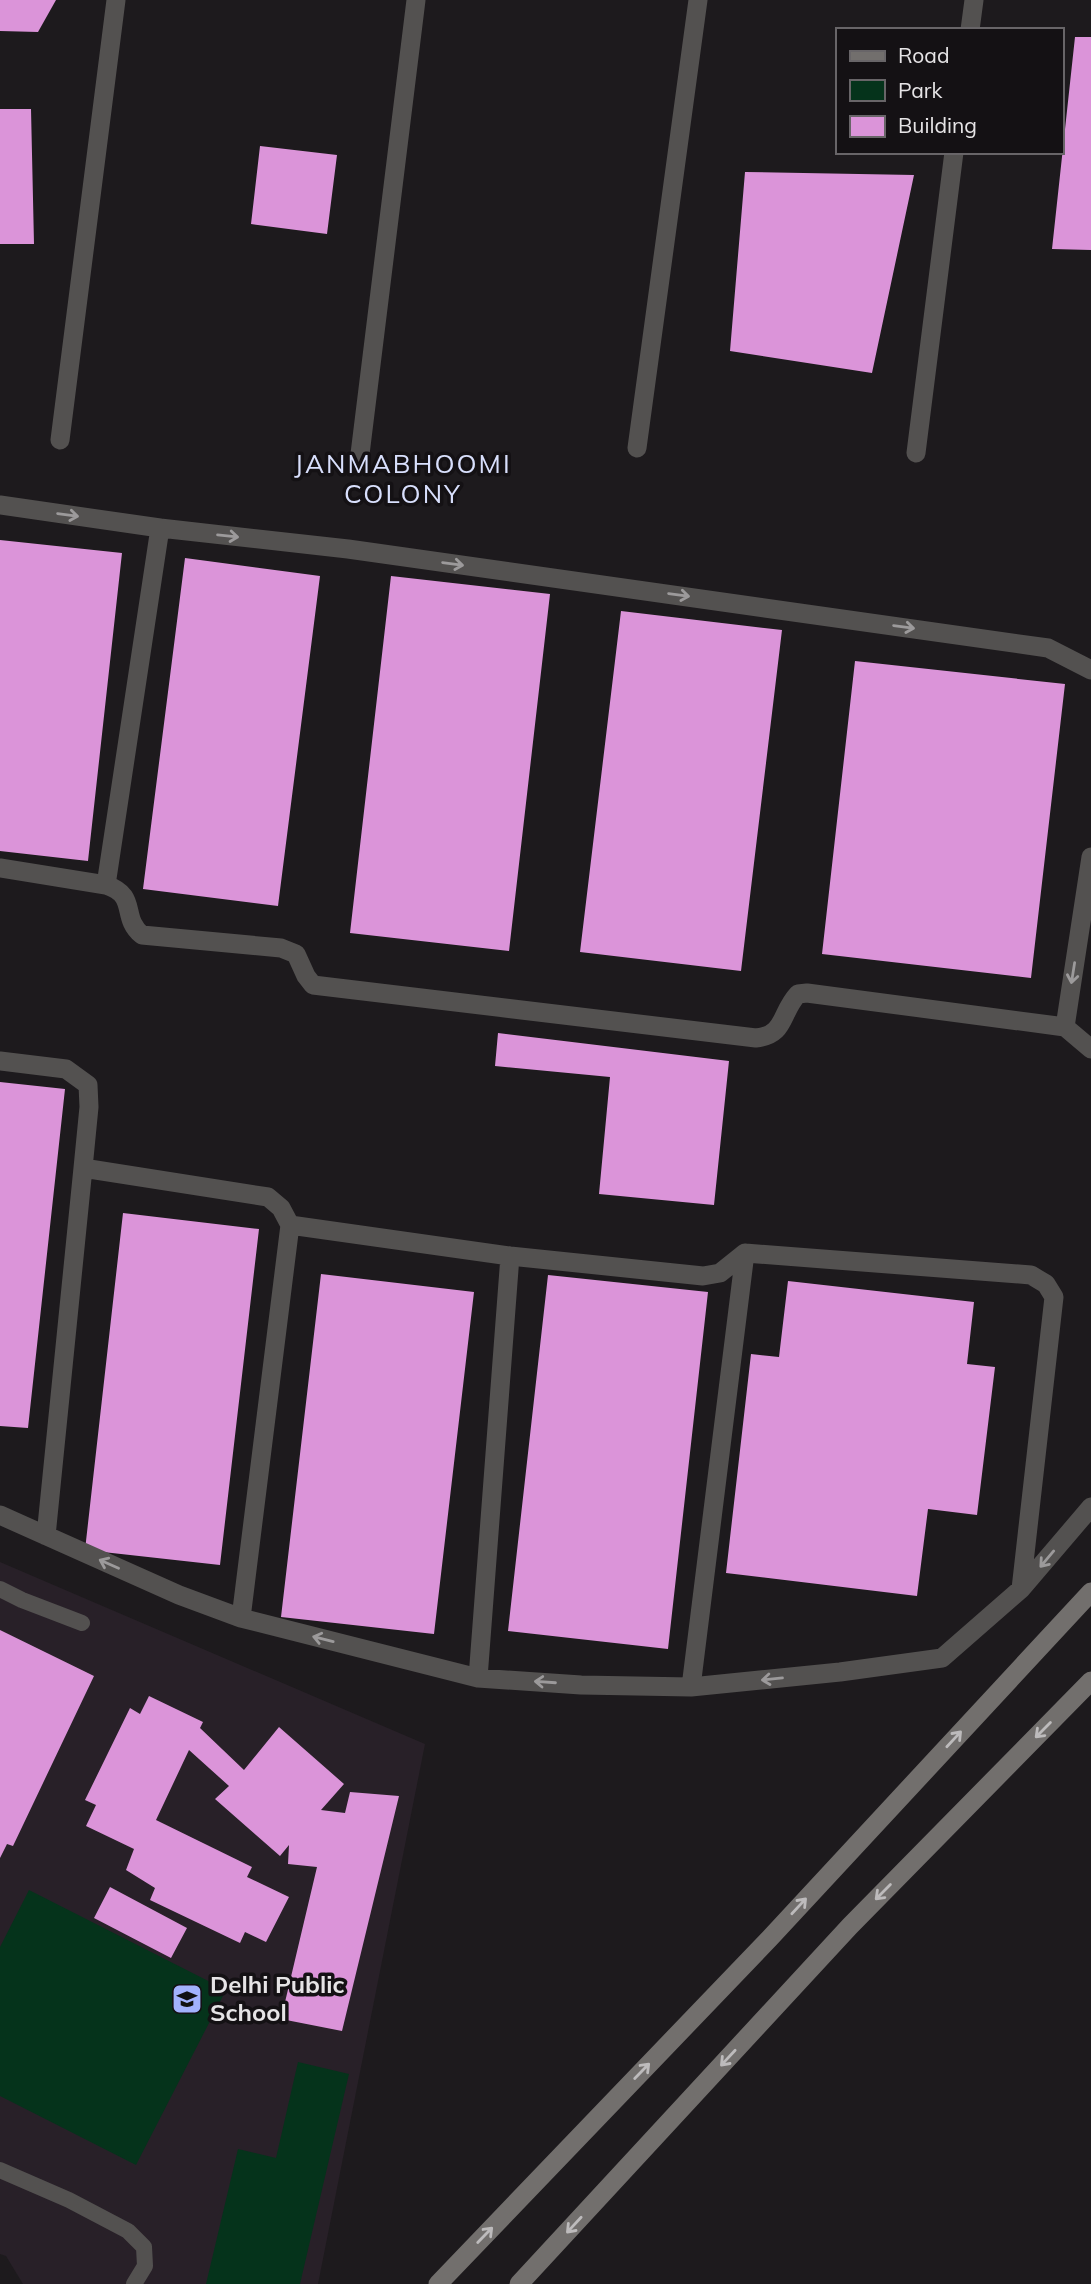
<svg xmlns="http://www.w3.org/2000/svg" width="1091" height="2284" viewBox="0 0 1091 2284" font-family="Mulish,sans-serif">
<rect width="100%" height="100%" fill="#1d1a1d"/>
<!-- built -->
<path fill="#282028" d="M0,1562L425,1744L318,2284H23L6,2256L0,2254Z"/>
<!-- green -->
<path fill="#05331b" d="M29,1890L226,1990L136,2165L0,2096V1947Z
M298,2062L349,2074L300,2284H206L238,2149L276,2158Z"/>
<!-- building -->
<path fill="#db94d9" d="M0,0H56L38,32L0,31Z
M1075,37H1091V250L1052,249Z
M0,109H31L34,244H0Z
M260,146L337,155L327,234L251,224Z
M745,172L914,175L872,373L730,351Z
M0,540L122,553L88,861L0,851Z
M185,558L320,576L278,906L143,889Z
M391,576L550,594L509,951L350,933Z
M621,611L782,630L741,971L580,952Z
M855,661L1065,684L1031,978L822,954Z
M498,1033L729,1061L714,1205L599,1194L610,1077L495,1066Z
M0,1082L65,1089L28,1428L0,1426Z
M123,1213L259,1229L220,1565L85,1550Z
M321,1274L474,1292L434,1634L281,1617Z
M548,1275L708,1292L668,1649L508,1631Z
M788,1281L974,1302L967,1364L995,1367L977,1515L928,1509L917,1596L726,1573L751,1354L779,1357Z
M0,1630L94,1676L13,1846L7,1844L0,1858Z
M149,1696L203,1722L200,1728L244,1770L279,1727L344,1784L321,1810L345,1813L350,1792L399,1796L342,2031L281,2019L317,1867L288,1864L289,1845L280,1856L215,1799L229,1786L189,1750L156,1820L252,1867L247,1877L289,1897L266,1942L245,1932L240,1943L150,1900L155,1888L126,1870L134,1849L86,1826L96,1805L85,1800L130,1708L140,1714Z
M110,1887L187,1928L171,1958L94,1918Z"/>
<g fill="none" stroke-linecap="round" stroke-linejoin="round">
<!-- service -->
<path stroke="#535150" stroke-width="16" d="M0,1589L22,1600L82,1623
M0,2170L69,2200L128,2231L144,2247L145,2266L134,2284"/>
<!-- minor -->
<path stroke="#535150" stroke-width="19" d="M970,30L974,0
M60,440L116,0
M637,448L698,0
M916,453L954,152
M360,454L416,0
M0,505L160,528L348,549L1048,648L1091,670
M1091,857L1065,1027L1091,1049
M0,868L106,885C139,896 120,917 142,935L281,948L296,954L306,976L313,985L756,1038C786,1035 780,1013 798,994L807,993L1065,1027
M106,885L160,528
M0,1061L66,1069L88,1085L89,1107L83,1168L268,1197L281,1208L290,1225L510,1256L703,1276L720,1273L745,1253L1031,1275L1046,1284L1054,1297L1021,1589
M0,1515L179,1595L241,1618L478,1678L581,1685L691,1687L840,1672L942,1658L1021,1589L1091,1507
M46,1536L83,1168
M241,1618L290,1225
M478,1678L510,1256
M691,1687L745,1253"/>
<!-- secondary -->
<path stroke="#726f6d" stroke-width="19" d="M438,2284L770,1938L1091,1592
M519,2284L850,1926L1091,1681"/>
</g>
<!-- one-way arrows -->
<defs><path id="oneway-shaft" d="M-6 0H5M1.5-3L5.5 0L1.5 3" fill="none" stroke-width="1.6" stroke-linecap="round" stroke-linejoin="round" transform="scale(1.75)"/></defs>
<g stroke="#9c9a9b">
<use href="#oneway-shaft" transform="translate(68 515) rotate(8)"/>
<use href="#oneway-shaft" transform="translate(228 536) rotate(6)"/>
<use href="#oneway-shaft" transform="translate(453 564) rotate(8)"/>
<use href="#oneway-shaft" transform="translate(679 595) rotate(8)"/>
<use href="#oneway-shaft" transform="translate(904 627) rotate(8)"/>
<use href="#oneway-shaft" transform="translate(1073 973) rotate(99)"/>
<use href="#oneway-shaft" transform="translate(1047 1559) rotate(130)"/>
<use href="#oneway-shaft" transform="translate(109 1564) rotate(-156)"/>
<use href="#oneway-shaft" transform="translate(323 1639) rotate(-166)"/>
<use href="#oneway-shaft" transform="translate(772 1679) rotate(174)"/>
<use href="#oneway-shaft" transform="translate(545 1682) rotate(-176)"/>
</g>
<g stroke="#bdbbbc">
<use href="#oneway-shaft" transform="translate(1043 1730) rotate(135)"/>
<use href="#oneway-shaft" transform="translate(954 1739) rotate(-47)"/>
<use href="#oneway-shaft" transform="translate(883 1892) rotate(135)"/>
<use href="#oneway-shaft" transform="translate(799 1906) rotate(-47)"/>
<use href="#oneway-shaft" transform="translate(728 2058) rotate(133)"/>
<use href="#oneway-shaft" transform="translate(642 2071) rotate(-46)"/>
<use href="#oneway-shaft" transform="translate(574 2225) rotate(133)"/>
<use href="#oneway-shaft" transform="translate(485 2235) rotate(-46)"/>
</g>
<!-- icons -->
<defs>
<g id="school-square" transform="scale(1.575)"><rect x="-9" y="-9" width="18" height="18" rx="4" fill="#a2b2fd" stroke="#141114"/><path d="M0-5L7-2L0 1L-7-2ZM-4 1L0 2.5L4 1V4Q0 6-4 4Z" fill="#111"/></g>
</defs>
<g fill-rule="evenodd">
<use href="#school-square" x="187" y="1999"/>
</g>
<g text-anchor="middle" stroke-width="7" stroke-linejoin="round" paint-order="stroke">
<!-- poi labels -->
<g font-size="24" font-weight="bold" fill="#e6e4e6" stroke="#141114" text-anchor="start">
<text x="210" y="1993">Delhi Public<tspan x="210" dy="28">School</tspan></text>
</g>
<!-- neighbourhood labels -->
<g font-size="26" letter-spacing="2" fill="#d8dffc" stroke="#141114">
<text x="403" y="473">JANMABHOOMI<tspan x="403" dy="30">COLONY</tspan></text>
</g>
</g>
<!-- legend -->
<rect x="836" y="28" width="228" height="126" fill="#141114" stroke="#686568" stroke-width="2"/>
<rect x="850" y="51" width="35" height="10" fill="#726f6d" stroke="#686568" stroke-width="2"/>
<text x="898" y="63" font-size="21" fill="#e6e4e6">Road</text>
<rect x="850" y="80" width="35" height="21" fill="#05331b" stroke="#686568" stroke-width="2"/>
<text x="898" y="98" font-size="21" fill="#e6e4e6">Park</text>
<rect x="850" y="116" width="35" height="21" fill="#db94d9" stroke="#686568" stroke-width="2"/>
<text x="898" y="133" font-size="21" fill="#e6e4e6">Building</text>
</svg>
